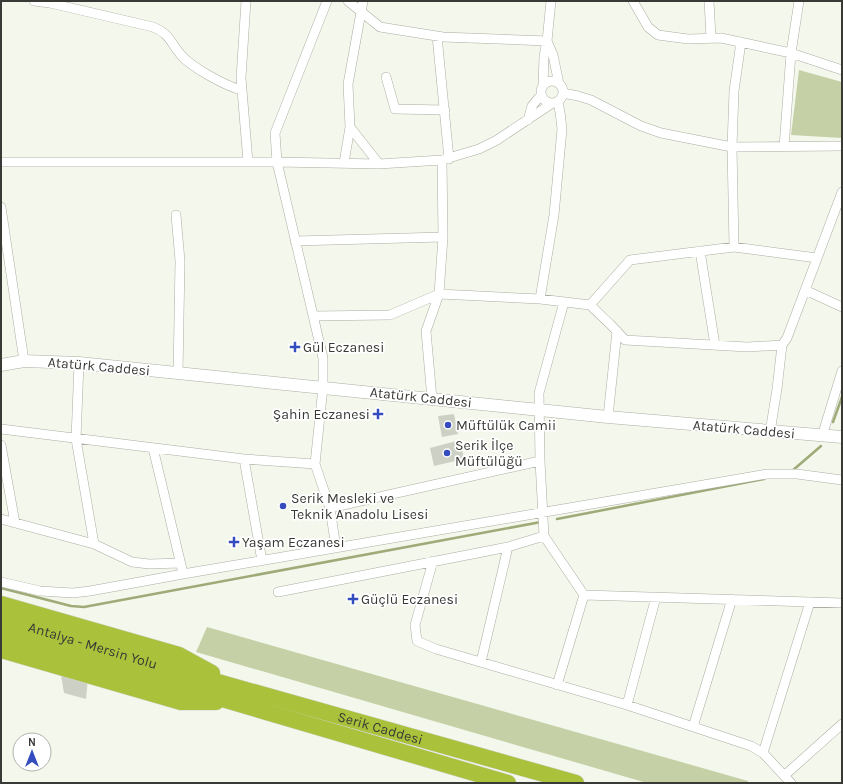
<svg xmlns="http://www.w3.org/2000/svg" width="843" height="784" viewBox="0 0 843 784" font-family="Karla,sans-serif">
<rect width="100%" height="100%" fill="#f4f7eb"/>
<!-- green -->
<path fill="#c6d0a7" d="M799,70L842,82V138L791,135Z
M207,627L748,781V783H647L196,652Z"/>
<g fill="none" stroke-linecap="round" stroke-linejoin="round">
<!-- stream -->
<path stroke="#9eaa78" stroke-width="2.5" d="M833,422L842,397
M792,471L821,446
M557,519L764,479
M1,588L71,606L84,607L541,522"/>
</g>
<!-- building -->
<path fill="#cdd0c4" d="M454,414L458,434L442,437L438,416Z
M460,440L464,459L434,466L430,448Z
M60,669L88,678L86,699L64,693Z"/>
<g fill="none" stroke-linecap="round" stroke-linejoin="round">
<!-- street casing -->
<g stroke="#abaea3" stroke-width="10">
<path id="street" d="M34,1L50,3L153,27C170,34 170,42 181,55C191,67 227,87 242,90
M246,1L241,78L248,162
M327,1L275,133L277,162L323,358V387L315,464L330,508L336,548
M348,1L380,27L443,37L547,41
M633,1L648,27L658,35L688,39L721,38L791,53L842,70
M709,1L711,38
M437,36L449,159
M547,41L553,55L559,84
M386,77L395,109L445,110
M541 92a11 11 0 1 1 22 0a11 11 0 1 1-22 0Z
M543,85L544,56L547,41L551,1
M563,93L578,96L591,100L641,126L661,133L732,147L842,146
M528,120L532,106L541,95
M350,127L379,164
M784,147L791,53L799,1
M1,162H277L379,164L442,160L479,149L497,140L551,104
M344,163L350,127L348,84L363,1
M1,207L24,361
M176,215L180,261L178,374
M295,241L443,237
M734,247L732,147L734,91L741,42
M700,251L715,345
M805,290L842,307
M540,299L554,215L562,129L560,112L558,102
M564,302L539,393L540,461L544,536L584,595
M590,305L630,260L734,247L817,258
M314,316L390,315L439,294L540,299L590,305L610,324L625,340L747,347L782,345L787,338L842,192
M79,363L76,439L94,544
M432,399L426,331L439,294L443,237L442,160
M608,417L617,331
M1,429L244,459L315,464
M770,432L777,389L782,345
M822,436L842,371
M1,445L15,523
M153,448L182,569
M244,459L262,561
M330,508L540,461
M1,519L94,544L132,562L149,564L180,563
M433,561L415,625L417,641L436,649L627,705L751,746L763,753L791,783
M1,582L40,591L73,593L90,591L183,574L767,474H797L842,480
M278,592L508,547L544,536
M584,595L842,603
M481,662L508,547
M557,685L584,595
M627,705L656,597
M693,727L732,599
M763,753L810,602
M785,775L842,724"/>
</g>
<!-- secondary casing -->
<g stroke="#abaea3" stroke-width="13">
<path id="secondary" d="M1,365L24,361L79,363L608,417L842,437"/>
</g>
<!-- highway casing -->
<g stroke="#d3d4d3" stroke-width="17">
<g id="highway">
<path d="M1,604L179,655L212,673"/>
<path id="s1" d="M1,618L186,673L576,783"/>
<path d="M1,634L508,783"/>
<path d="M1,650L181,702H216"/>
</g>
</g>
<!-- street -->
<use href="#street" stroke="#fff" stroke-width="9"/>
<!-- secondary -->
<use href="#secondary" stroke="#fff" stroke-width="12"/>
<!-- highway -->
<use href="#highway" stroke="#aac23b" stroke-width="16"/>
</g>
<!-- markers -->
<g fill="#344cbe" stroke="#fff" stroke-width="1.5">
<path d="M293 341h4v4h4v4h-4v4h-4v-4h-4v-4h4z"/>
<path d="M376 408h4v4h4v4h-4v4h-4v-4h-4v-4h4z"/>
<circle cx="448" cy="425" r="4"/>
<circle cx="447" cy="453" r="4"/>
<circle cx="283" cy="506" r="4"/>
<path d="M232 536h4v4h4v4h-4v4h-4v-4h-4v-4h4z"/>
<path d="M351 593h4v4h4v4h-4v4h-4v-4h-4v-4h4z"/>
</g>
<g text-anchor="middle" stroke-width="3.5" stroke-linejoin="round" paint-order="stroke">
<!-- poi labels -->
<g font-size="14" fill="#393a36" stroke="#fff" text-anchor="start">
<text x="303" y="352">Gül Eczanesi</text>
<text x="370" y="419" text-anchor="end">Şahin Eczanesi</text>
<text x="456" y="430">Müftülük Camii</text>
<text x="455" y="450">Serik İlçe<tspan x="455" dy="16">Müftülüğü</tspan></text>
<text x="291" y="503">Serik Mesleki ve<tspan x="291" dy="16">Teknik Anadolu Lisesi</tspan></text>
<text x="242" y="547">Yaşam Eczanesi</text>
<text x="361" y="604">Güçlü Eczanesi</text>
</g>
<!-- street labels -->
<g font-size="14" fill="#393a36" stroke="#fff">
<text transform="translate(99 366) rotate(5)" y="5">Atatürk Caddesi</text>
<text transform="translate(421 397) rotate(6)" y="5">Atatürk Caddesi</text>
<text transform="translate(744 429) rotate(5)" y="5">Atatürk Caddesi</text>
<text dy="5" stroke="none"><textPath href="#s1" startOffset="96">Antalya - Mersin Yolu</textPath></text>
<text dy="5" stroke="none"><textPath href="#s1" startOffset="395">Serik Caddesi</textPath></text>
</g>
</g>
<!-- border -->
<rect width="843" height="784" fill="none" stroke="#393a36" stroke-width="4"/>
<!-- north arrow -->
<g transform="translate(32 752)"><circle r="19" fill="#ffffff" stroke="#b0b0af"/>
<path d="M0-3L7 15L0 10L-7 15Z" fill="#344cbe"/>
<text y="-6" font-size="11" font-weight="bold" text-anchor="middle" fill="#393a36">N</text>
</g>
</svg>
